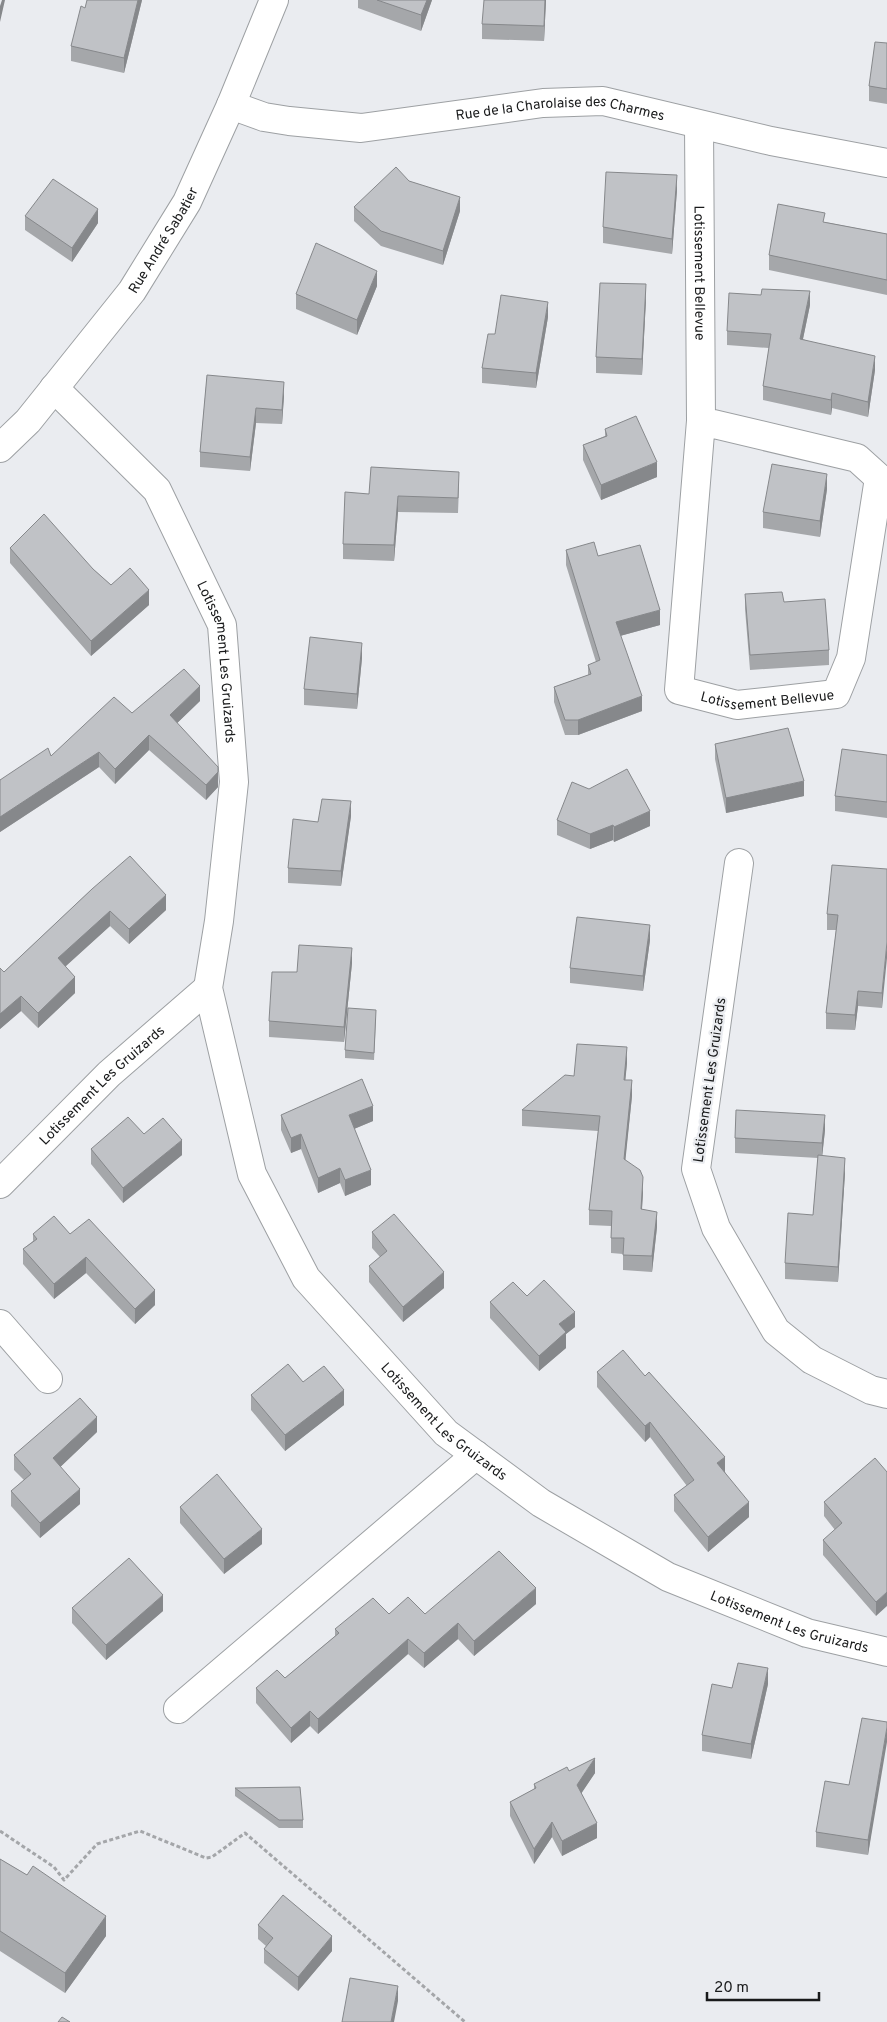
<svg xmlns="http://www.w3.org/2000/svg" width="887" height="2022" viewBox="0 0 887 2022" font-family="Overpass,sans-serif">
<rect width="100%" height="100%" fill="#eaecf0"/>
<g fill="none" stroke-linecap="round" stroke-linejoin="round">
<!-- minor casing -->
<g stroke="#9da0a3" stroke-width="30">
<g id="minor">
<path id="s1" d="M231,105L264,117L289,121L361,128L543,103L603,101L771,141L887,163"/>
<path id="s2" d="M699,125L701,421L679,690L737,705L836,694L851,658L879,478L857,458L701,421"/>
<path id="s3" d="M54,388L157,490L222,625L234,782L219,921L208,988L252,1174L306,1278L446,1433L541,1503L668,1577L807,1633L887,1652"/>
<path id="s4" d="M0,448L28,421L132,291L187,202L231,105L274,0"/>
<path d="M739,863L696,1169L716,1228L776,1331L812,1360L871,1390L887,1394"/>
<path id="s5" d="M0,1184L109,1074L208,988"/>
<path d="M0,1324L48,1379"/>
<path d="M178,1709L476,1455"/>
</g>
</g>
<!-- path -->
<path stroke="#a4a6a9" stroke-width="3" stroke-dasharray="4 2.5" stroke-linecap="butt" d="M0,1831L54,1867L64,1880L97,1844L140,1831L206,1858L212,1857L245,1833L465,2022"/>
<!-- minor -->
<use href="#minor" stroke="#fff" stroke-width="28"/>
</g>
<!-- wall -->
<path fill="#a5a7aa" d="M142,0L124,73L71,61V46L85,8Z
M358,0H432L421,31L358,8Z
M546,0L544,41L482,39V24Z
M887,43V104L869,101V86Z
M409,181L460,211L443,265L381,246L354,221V207Z
M677,190L672,254L603,243V227Z
M25,216L98,223L72,262L25,230Z
M825,222L887,234V295L769,270V255Z
M377,286L357,335L296,309V294Z
M646,299L642,375L596,373V357Z
M810,305L803,339L875,370L868,417L832,408L831,415L763,400V386L769,348L727,345V331Z
M548,317L536,388L482,383V368L495,334Z
M207,375L284,396L282,424L256,423L250,471L200,467V452Z
M605,429L657,477L601,500L583,460V445L605,436Z
M459,487L458,513L398,512L394,561L343,559V544L369,494Z
M827,489L820,537L763,528V512Z
M10,548L93,569L111,585L149,605L91,656L10,563Z
M566,550L598,556L660,625L620,636L642,711L578,735H565L554,702V687L588,675V665L596,662L566,565Z
M745,594L784,602L829,650V665L750,670L745,609Z
M362,658L357,709L304,705V689Z
M200,701L177,723L218,782V787L206,800L149,750L115,784L99,767L0,832V780L51,756L132,713Z
M715,744L804,796L726,813L715,759Z
M887,755V818L835,811V796Z
M351,816L341,886L288,883V868L318,822Z
M557,820L650,826L614,842L613,840L590,849L557,835Z
M887,869L882,1008L858,1006L855,1030L826,1029V1013L836,930H827V914Z
M92,889L166,910L129,944L110,926L65,967L75,993L38,1028L21,1011L0,1029V968L4,972Z
M650,940L643,991L570,983V968Z
M352,963L344,1042L269,1037V1021L297,972Z
M376,1018L374,1060L345,1058V1050Z
M627,1063L625,1080L632,1096L625,1160L643,1192L642,1209L657,1227L652,1272L623,1270V1254L611,1253V1226L589,1225V1210L598,1131L522,1126V1110L574,1076Z
M281,1115L373,1121L354,1129L371,1185L345,1196L340,1183L318,1193L301,1149L291,1153L281,1130Z
M825,1130L822,1156L845,1173L838,1282L785,1279V1263L813,1215L818,1158L735,1153V1138Z
M91,1149L182,1155L123,1203L91,1164Z
M372,1232L444,1288L403,1322L369,1282V1266L380,1257L372,1248Z
M33,1234H70L155,1305L135,1324L86,1273L54,1299L23,1264V1249L33,1241Z
M527,1296L575,1327L566,1334V1348L539,1371L490,1318V1302Z
M597,1372L725,1472L749,1517L708,1552L674,1511V1495L687,1486L650,1437L645,1442L597,1387Z
M303,1382L344,1405L285,1451L251,1410V1395Z
M97,1432L60,1467L80,1504L40,1538L11,1506V1491L24,1480L14,1470V1455Z
M887,1472L876,1616L823,1555V1540L835,1530L824,1516V1502Z
M180,1507L262,1544L224,1574L180,1523Z
M536,1604L474,1656L458,1639L424,1668L408,1654L318,1734L310,1726L291,1743L256,1703V1688L285,1678L335,1636V1629L389,1614H425Z
M72,1608L163,1611L106,1660L72,1623Z
M768,1684L751,1759L702,1751V1735L732,1688Z
M887,1722L868,1855L816,1847V1832L849,1785Z
M569,1771L595,1773L581,1793L597,1838L562,1856L552,1837L534,1864L510,1816V1802L534,1789V1784Z
M235,1788L303,1820V1828H279L235,1796Z
M0,1859L27,1875L106,1936L65,1993L0,1951Z
M258,1925L332,1951L298,1991L264,1963V1949L266,1946L258,1939Z"/>
<!-- shaded-wall -->
<path fill="#86888b" d="M2,0H5L0,22V6Z
M138,0H142L124,73V58Z
M427,0H432L421,31V15Z
M545,0H546L544,41V26Z
M677,175V190L672,254V239Z
M460,197V211L443,265V251Z
M98,209V223L72,262V248Z
M377,271V286L357,335V320Z
M646,284V299L642,375V359Z
M810,291V305L800,353V339Z
M548,302V317L536,388V373Z
M875,356V370L868,417V402Z
M284,382V396L282,424V410Z
M832,393V408L831,415V400Z
M256,408V423L250,471V457Z
M657,462V477L601,500V485Z
M827,474V489L820,537V521Z
M398,496V512L394,561V545Z
M149,590V605L91,656V641Z
M660,610V625L616,637V622Z
M362,643V658L357,709V694Z
M200,686V701L170,730V715Z
M642,696V711L578,735V720Z
M149,735V750L115,784V769Z
M99,752V767L0,832V817Z
M218,767V787L206,800V785Z
M804,781V796L726,813V798Z
M351,801V816L341,886V871Z
M650,811V826L614,842V827Z
M613,825V840L590,849V834Z
M166,895V910L129,944V929Z
M110,911V926L58,973V958Z
M650,925V940L643,991V976Z
M887,942V958L882,1008V993Z
M352,948V963L344,1042V1027Z
M75,977V993L38,1028V1013Z
M858,991V1006L855,1030V1015Z
M21,996V1011L0,1029V1014Z
M627,1047V1063L624,1095V1080Z
M632,1080V1096L624,1174V1159Z
M373,1106V1121L349,1131V1115Z
M825,1115V1130L822,1158V1143Z
M301,1134V1149L291,1153V1138Z
M182,1140V1155L123,1203V1188Z
M845,1158V1173L838,1282V1267Z
M340,1168V1183L318,1193V1178Z
M371,1170V1185L345,1196V1180Z
M643,1177V1192L641,1224V1209Z
M657,1212V1227L652,1272V1256Z
M86,1257V1273L54,1299V1284Z
M444,1272V1288L403,1322V1307Z
M155,1290V1305L135,1324V1309Z
M575,1312V1327L566,1334V1348L539,1371V1356L559,1324Z
M344,1390V1405L285,1451V1435Z
M97,1417V1432L53,1474V1458Z
M650,1422V1437L645,1442V1426Z
M725,1457V1472L717,1478V1463Z
M80,1489V1504L40,1538V1523Z
M749,1502V1517L708,1552V1537Z
M262,1529V1544L224,1574V1559Z
M536,1588V1604L474,1656V1641Z
M887,1592V1606L876,1616V1602Z
M163,1595V1611L106,1660V1645Z
M458,1623V1639L424,1668V1653Z
M408,1639V1654L318,1734V1719Z
M768,1668V1684L751,1759V1744Z
M310,1711V1726L291,1743V1728Z
M887,1727V1742L868,1855V1840Z
M595,1758V1773L577,1800V1785Z
M552,1822V1837L534,1864V1849Z
M597,1823V1838L562,1856V1841Z
M106,1916V1936L65,1993V1973Z
M332,1936V1951L298,1991V1977Z
M398,1986V2001L394,2022H391Z"/>
<!-- building -->
<path fill="#c0c2c6" stroke="#86888b" d="M87,0H138L124,58L71,46L81,6L85,8Z
M377,0H427L421,15Z
M484,0H545L544,26L482,24Z
M875,42L887,43V89L869,86Z
M396,167L409,181L460,197L443,251L381,231L354,207Z
M606,172L677,175L672,239L603,227Z
M53,179L98,209L72,248L25,216Z
M778,204L825,213L823,222L887,234V280L769,255Z
M316,243L377,271L357,320L296,294Z
M600,283L646,284L642,359L596,357Z
M762,289L810,291L800,339L875,356L868,402L832,393L831,400L763,386L771,334L727,331L729,293L761,295Z
M501,295L548,302L536,373L482,368L488,334H495Z
M207,375L284,382L282,410L256,408L250,457L200,452Z
M636,416L657,462L601,485L583,445L607,436L605,429Z
M772,464L827,474L820,521L763,512Z
M371,467L459,472L458,498L398,496L394,545L343,544L345,492L369,494Z
M44,514L93,569L111,585L130,568L149,590L91,641L10,548Z
M594,542L598,556L640,545L660,610L616,622L642,696L578,720H565L554,687L591,674L588,665L600,660L566,550Z
M782,592L784,602L825,599L829,650L750,655L745,594Z
M310,637L362,643L357,694L304,689Z
M184,669L200,686L170,715L218,767V772L206,785L149,735L115,769L99,752L0,817V780L48,748L51,756L114,697L132,713Z
M788,728L804,781L726,798L715,744Z
M842,749L887,755V802L835,796Z
M627,769L650,811L614,827L613,825L590,834L557,820L572,782L589,789Z
M322,799L351,801L341,871L288,868L293,819L318,822Z
M130,856L166,895L129,929L110,911L58,958L75,977L38,1013L21,996L0,1014V968L4,972L92,889Z
M832,865L887,869V942L882,993L858,991L855,1015L826,1013L838,915L827,914Z
M577,917L650,925L643,976L570,968Z
M299,945L352,948L344,1027L269,1021L272,972H297Z
M348,1008L376,1010L374,1053L345,1050Z
M577,1044L627,1047L624,1080H632L624,1159L640,1170L643,1177L641,1209L657,1212L652,1256L623,1255L624,1238H611L612,1211L589,1210L600,1116L522,1110L565,1075L574,1076Z
M362,1079L373,1106L349,1115L371,1170L345,1180L340,1168L318,1178L301,1134L291,1138L281,1115Z
M736,1110L825,1115L822,1143L735,1138Z
M128,1117L144,1134L163,1118L182,1140L123,1188L91,1149Z
M818,1155L845,1158L838,1267L785,1263L788,1213L813,1215Z
M394,1214L444,1272L403,1307L369,1266L387,1251L372,1232Z
M54,1216L70,1234L89,1219L155,1290L135,1309L86,1257L54,1284L23,1249L37,1239L33,1234Z
M544,1280L575,1312L559,1324L566,1332L539,1356L490,1302L513,1282L527,1296Z
M623,1350L645,1376L649,1372L725,1457L717,1463L749,1502L708,1537L674,1495L694,1480L650,1422L645,1426L597,1372Z
M288,1364L303,1382L324,1366L344,1390L285,1435L251,1395Z
M80,1398L97,1417L53,1458L80,1489L40,1523L11,1491L31,1474L14,1455Z
M875,1458L887,1472V1592L876,1602L823,1540L842,1523L824,1502Z
M217,1474L262,1529L224,1559L180,1507Z
M499,1551L536,1588L474,1641L458,1623L424,1653L408,1639L318,1719L310,1711L291,1728L256,1688L277,1670L285,1678L339,1633L335,1629L373,1598L389,1614L408,1597L425,1614Z
M129,1558L163,1595L106,1645L72,1608Z
M738,1663L768,1668L751,1744L702,1735L712,1684L732,1688Z
M862,1718L887,1722V1727L868,1840L816,1832L825,1781L849,1785Z
M595,1758L577,1785L597,1823L562,1841L552,1822L534,1849L510,1802L536,1788L534,1784L567,1767L569,1771Z
M300,1787L303,1820H279L235,1788Z
M0,1859L27,1875L33,1866L106,1916L65,1973L0,1931Z
M283,1895L332,1936L298,1977L264,1949L273,1938L258,1925Z
M350,1978L398,1986L391,2022H342Z
M62,2017L70,2022H58Z"/>
<g text-anchor="middle" stroke-width="4.5" stroke-linejoin="round" paint-order="stroke">
<!-- street labels -->
<g font-size="14" fill="#191a1b" stroke="#eaecf0">
<text dy="5" stroke="none"><textPath href="#s1" startOffset="334">Rue de la Charolaise des Charmes</textPath></text>
<text dy="5" stroke="none"><textPath href="#s4" startOffset="265">Rue André Sabatier</textPath></text>
<text dy="5" stroke="none"><textPath href="#s2" startOffset="148">Lotissement Bellevue</textPath></text>
<text dy="5" stroke="none"><textPath href="#s3" startOffset="330">Lotissement Les Gruizards</textPath></text>
<text dy="5" stroke="none"><textPath href="#s2" startOffset="656">Lotissement Bellevue</textPath></text>
<text transform="translate(709 1080) rotate(-82)" y="5">Lotissement Les Gruizards</text>
<text dy="5" stroke="none"><textPath href="#s5" startOffset="142">Lotissement Les Gruizards</textPath></text>
<text dy="5" stroke="none"><textPath href="#s3" startOffset="1168">Lotissement Les Gruizards</textPath></text>
<text dy="5" stroke="none"><textPath href="#s3" startOffset="1572">Lotissement Les Gruizards</textPath></text>
</g>
</g>
<!-- scale -->
<path d="M707 1992v8h112v-8" fill="none" stroke="#191a1b" stroke-width="2.5"/>
<text x="714" y="1992" font-size="15" fill="#191a1b" stroke="#eaecf0" stroke-width="4" paint-order="stroke">20 m</text>
</svg>
